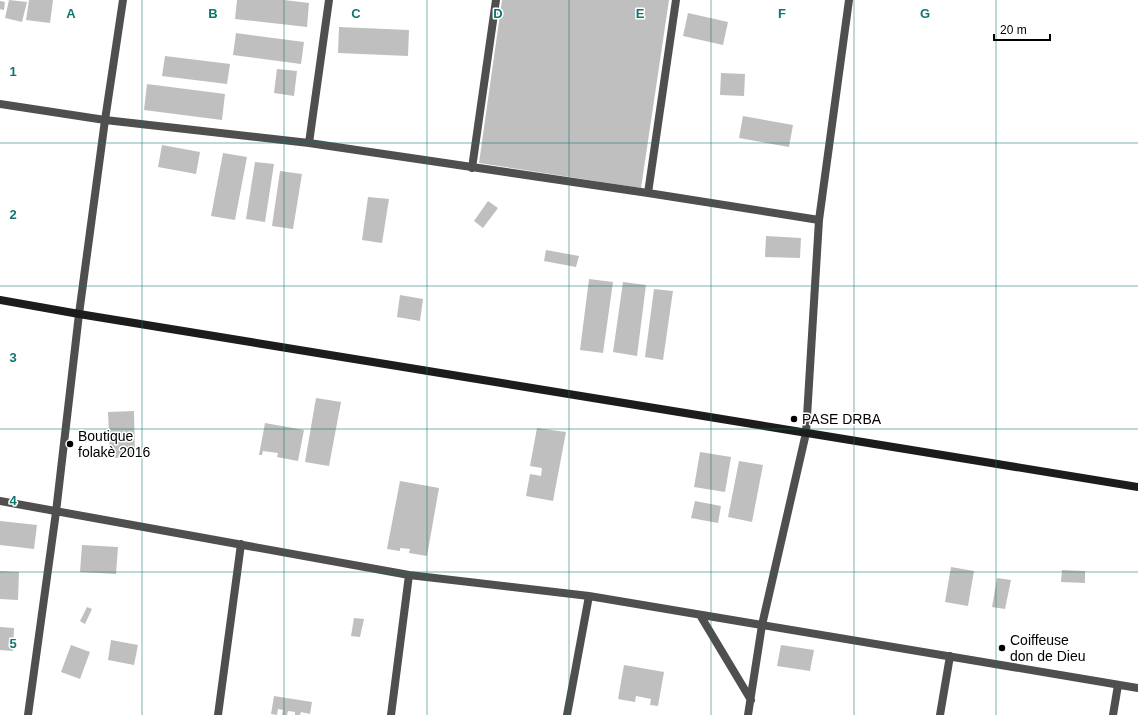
<svg xmlns="http://www.w3.org/2000/svg" width="1138" height="715" viewBox="0 0 1138 715" font-family="Helvetica,sans-serif">
<rect width="100%" height="100%" fill="#fff"/>
<!-- building -->
<path fill="#bfbfbf" d="M9,0L27,2L22,22L5,18Z
M29,0H53L50,23L26,20Z
M237,0H284L309,3L307,27L235,19Z
M502,0H669L641,188L479,163Z
M0,1L5,2L4,10L0,9Z
M688,13L728,22L723,45L683,36Z
M339,27L409,30L408,56L338,53Z
M236,33L304,42L301,64L233,55Z
M165,56L230,64L227,84L162,76Z
M277,69L297,71L294,96L274,93Z
M721,73L745,74L744,96L720,95Z
M147,84L225,94L222,120L144,110Z
M743,116L793,125L789,147L739,138Z
M162,145L200,152L196,174L158,167Z
M223,153L247,157L235,220L211,216Z
M255,162L274,164L265,222L246,219Z
M280,171L302,174L293,229L272,226Z
M368,197L389,199L382,243L362,240Z
M488,201L498,208L483,228L474,221Z
M766,236L801,238L800,258L765,257Z
M546,250L579,256L576,267L544,261Z
M589,279L613,282L603,353L580,350Z
M623,282L646,285L637,356L613,352Z
M654,289L673,291L663,360L645,357Z
M400,295L423,299L420,321L397,317Z
M316,398L341,402L329,466L305,462Z
M134,411L135,457L110,458L108,412Z
M265,423L304,430L298,461L277,457L278,453L263,451L262,455H259Z
M537,428L566,432L553,501L526,496L530,474L541,476L542,468L530,466Z
M700,452L731,457L725,492L694,487Z
M739,461L763,465L752,522L728,517Z
M400,481L439,488L427,556L409,553L410,549L400,548V551L387,549Z
M695,501L721,506L718,523L691,518Z
M0,521L37,525L34,549L0,545Z
M82,545L118,547L116,574L80,572Z
M951,567L974,571L968,606L945,602Z
M1062,570L1085,571V583L1061,582Z
M0,571L19,572L18,600L0,599Z
M997,578L1011,580L1005,609L992,607Z
M87,607L92,609L85,624L80,621Z
M354,618L364,619L360,637L351,636Z
M0,627L14,628L13,651L0,650Z
M111,640L138,645L134,665L108,660Z
M71,645L90,652L80,679L61,672Z
M781,645L814,650L810,671L777,666Z
M624,665L664,672L658,706L650,705L651,699L636,696L635,702L618,699Z
M274,696L312,702L310,714L301,712L300,715H295V712L288,711L287,715H282L283,710L278,709L277,715L271,714Z"/>
<g fill="none" stroke-linecap="round" stroke-linejoin="round">
<!-- street -->
<path stroke="#4f4f4f" stroke-width="8" d="M0,104L105,120L309,143L648,193L819,220
M309,143L329,0
M472,168L496,0
M648,193L676,0
M0,501L409,575L589,596L1138,688
M700,615L751,700
M28,715L56,512L79,314L105,120L123,0
M218,715L241,544
M391,715L409,575
M567,715L589,596
M748,715L762,625L806,433L819,220L849,0
M940,715L950,656
M1113,715L1118,685"/>
<!-- secondary -->
<path stroke="#1c1c1c" stroke-width="8" d="M0,300L79,314L1138,487"/>
</g>
<!-- grid -->
<path fill="none" stroke="#0f766e" stroke-width="1" stroke-opacity="0.55" d="M142,0V715M284,0V715M427,0V715M569,0V715M711,0V715M854,0V715M996,0V715M0,143H1138M0,286H1138M0,429H1138M0,572H1138"/>
<!-- markers -->
<g fill="#000" stroke="#fff" stroke-width="1.5">
<circle cx="794" cy="419" r="4"/>
<circle cx="70" cy="444" r="4"/>
<circle cx="1002" cy="648" r="4"/>
</g>
<g text-anchor="middle" stroke-width="3" stroke-linejoin="round" paint-order="stroke">
<!-- poi labels -->
<g font-size="14" fill="#000" stroke="#fff" text-anchor="start">
<text x="802" y="424">PASE DRBA</text>
<text x="78" y="441">Boutique<tspan x="78" dy="16">folakè 2016</tspan></text>
<text x="1010" y="645">Coiffeuse<tspan x="1010" dy="16">don de Dieu</tspan></text>
</g>
</g>
<g font-size="13" text-anchor="middle" font-weight="bold" fill="#0f766e" stroke="#fff" stroke-width="3" stroke-linejoin="round" paint-order="stroke">
<text x="71" y="18">A</text>
<text x="213" y="18">B</text>
<text x="356" y="18">C</text>
<text x="498" y="18">D</text>
<text x="640" y="18">E</text>
<text x="782" y="18">F</text>
<text x="925" y="18">G</text>
<text x="13" y="76">1</text>
<text x="13" y="219">2</text>
<text x="13" y="362">3</text>
<text x="13" y="505">4</text>
<text x="13" y="648">5</text>
</g>
<!-- scale -->
<path d="M994 34v6h56v-6" fill="none" stroke="#000000" stroke-width="2"/>
<text x="1000" y="34" font-size="12" fill="#000000" stroke="#ffffff" stroke-width="3" paint-order="stroke">20 m</text>
</svg>
